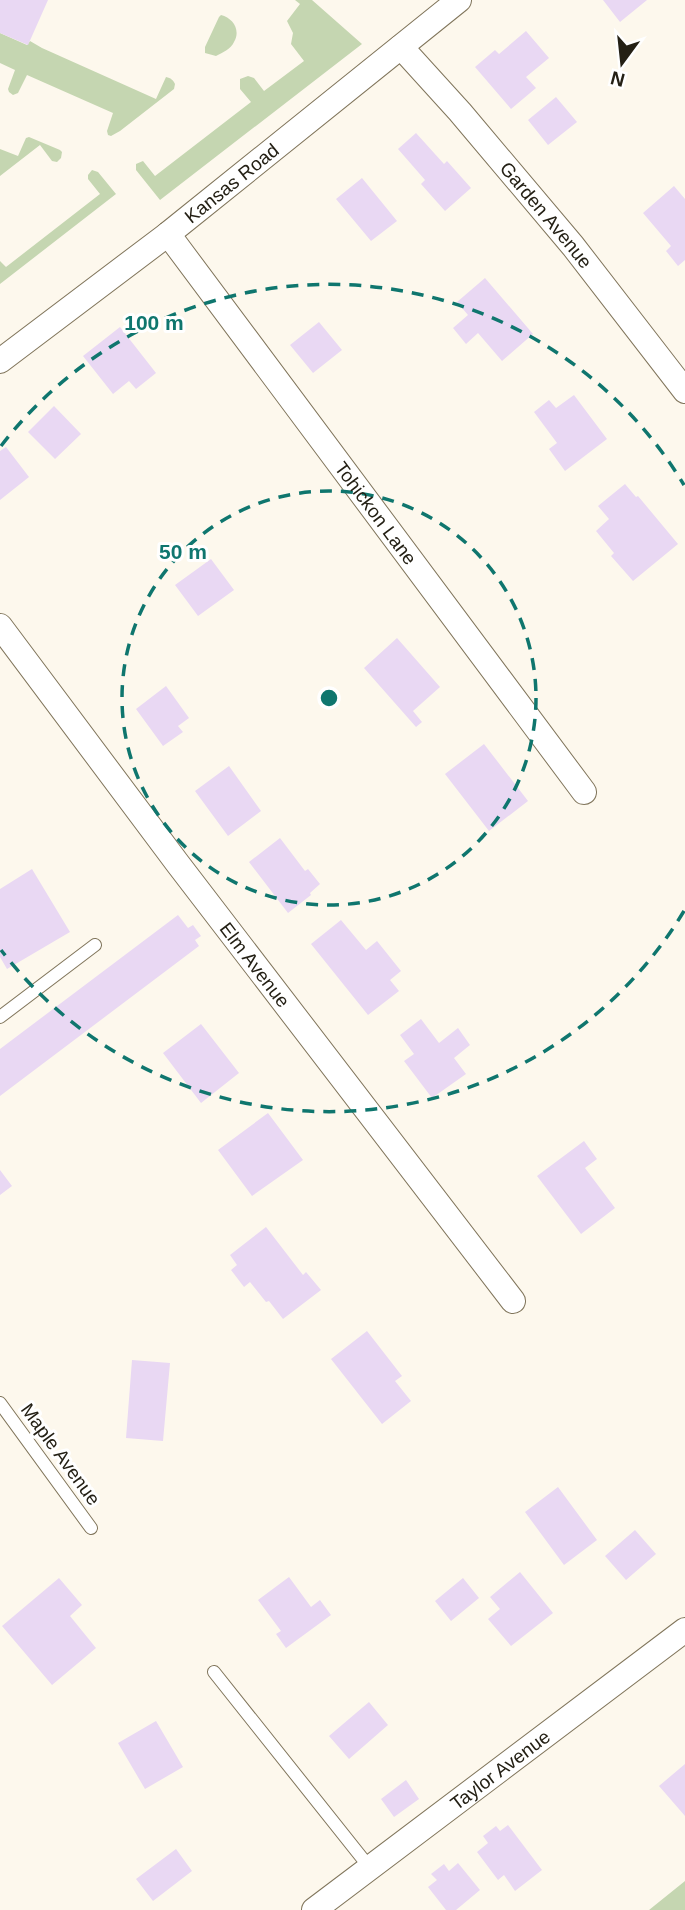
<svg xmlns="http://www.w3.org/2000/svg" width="685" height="1910" viewBox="0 0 685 1910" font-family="Helvetica,sans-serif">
<rect width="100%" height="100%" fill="#fdf8ed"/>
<!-- green -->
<path fill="#c5d6b1" d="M295,0H312L362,44L160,200L136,170V164L143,161L155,176L251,102L240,89V79L248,76L254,78L264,91L304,61L291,44L293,33L287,21L300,4Z
M221,15C233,18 241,30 234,42C231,49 222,53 216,56L205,53V47L219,17Z
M0,33L27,45L30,41L42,48L156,99L166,77C171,78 173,80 175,84L174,89L120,131L111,136L108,135L107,131L113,113L27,75L18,93L13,95L9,92L8,89L15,70L0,63Z
M29,137L60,150L62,152L61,158L57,162L52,161L40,145L0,176V149L18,156L26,138Z
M92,170L98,172L116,194L0,284V261L6,267L100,194L88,179V175Z
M685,1881V1910H649Z"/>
<!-- building -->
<path fill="#e9d8f3" d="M0,0H48L28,45L0,33Z
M603,0H647L620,22Z
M526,31L549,58L526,77L536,88L511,109L475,67L495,50L499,54Z
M556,97L577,122L548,145L528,120Z
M416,133L444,164L447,161L471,188L445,211L421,184L425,180L398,149Z
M362,178L397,221L371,241L336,199Z
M674,186L685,199V260L678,266L666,251L671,246L643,213Z
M485,278L533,334L502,361L478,333L466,344L453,328L468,315L457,302Z
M319,322L342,350L313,373L290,345Z
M120,327L156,373L136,389L129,381L113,394L83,356Z
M574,395L607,439L565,471L549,449L557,443L534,412L549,400L556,408Z
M54,406L81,434L55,459L28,432Z
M6,447L29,477L0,500V451Z
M625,484L636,497L638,496L678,544L633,581L611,556L614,553L596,531L609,519L598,506Z
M211,559L234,590L198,616L175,585Z
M397,638L440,687L413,711L422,722L416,727L364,668Z
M166,686L189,718L178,726L183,732L163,746L136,709Z
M484,744L528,801L489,831L445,774Z
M229,766L261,811L228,836L195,791Z
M280,838L305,871L308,869L320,884L310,893L311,895L288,913L249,862Z
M32,869L70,932L7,969L0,957V889Z
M178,915L188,928L193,925L201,936L195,940L199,946L0,1096V1049Z
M341,920L366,950L377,941L401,971L390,980L399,991L368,1015L311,944Z
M421,1019L439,1043L458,1028L470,1045L454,1058L466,1074L432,1098L404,1061L414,1054L400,1035Z
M201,1024L239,1073L201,1103L163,1053Z
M268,1113L303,1160L252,1196L218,1150Z
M584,1141L597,1159L585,1168L615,1208L581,1234L537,1176Z
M0,1170L12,1186L0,1195Z
M266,1227L303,1275L306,1272L321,1290L283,1319L269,1301L266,1302L250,1282L244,1287L231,1270L237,1265L230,1255Z
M367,1331L402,1376L395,1381L411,1401L382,1424L331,1359Z
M132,1360L170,1363L163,1441L126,1438Z
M558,1487L597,1540L564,1565L525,1512Z
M635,1530L656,1554L626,1580L605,1556Z
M520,1572L553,1613L511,1646L488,1619L500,1609L490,1597Z
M289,1577L311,1607L320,1600L331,1615L286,1648L276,1634L281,1631L258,1600Z
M59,1578L82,1605L70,1616L96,1648L52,1685L2,1626Z
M463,1578L479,1598L451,1621L435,1601Z
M369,1702L388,1725L349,1759L329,1736Z
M156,1721L183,1767L145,1789L118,1743Z
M685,1764V1816L659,1786Z
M406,1780L419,1799L394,1817L381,1799Z
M508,1825L542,1870L515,1891L504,1875L498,1880L477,1852L488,1843L483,1836L496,1826L500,1831Z
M176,1849L192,1871L153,1901L136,1879Z
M458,1863L480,1890L456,1910H446L428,1887L437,1880L431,1874L444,1864L449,1871Z"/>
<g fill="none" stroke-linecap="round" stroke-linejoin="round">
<!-- service casing -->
<g stroke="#80755b" stroke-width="14">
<path id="service" d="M0,1017L95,945
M0,1403L91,1528
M214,1672L370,1868"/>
</g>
<!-- minor casing -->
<g stroke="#80755b" stroke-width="26">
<g id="minor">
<path id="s1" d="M401,47L460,112L573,246L685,391"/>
<path id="s2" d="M168,234L584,792"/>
<path id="s3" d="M0,361L168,234L459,0"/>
<path id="s4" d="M0,626L178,864L513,1301"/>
<path id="s5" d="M314,1910L685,1630"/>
</g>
</g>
<!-- service -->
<use href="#service" stroke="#fff" stroke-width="12"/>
<!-- minor -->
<use href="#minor" stroke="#fff" stroke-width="24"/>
</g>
<!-- distance rings -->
<g fill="none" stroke="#0f766e" stroke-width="3.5" stroke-dasharray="12 9">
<circle cx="329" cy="698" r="207"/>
<path d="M684 911A414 414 0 0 1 1 950M1 446A414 414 0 0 1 684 485"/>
</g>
<g text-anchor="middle" stroke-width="6" stroke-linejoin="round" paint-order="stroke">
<!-- street labels -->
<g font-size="19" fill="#242015" stroke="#fff">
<text dy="7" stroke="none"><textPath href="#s3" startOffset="292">Kansas Road</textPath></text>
<text dy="7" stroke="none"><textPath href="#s1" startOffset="222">Garden Avenue</textPath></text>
<text dy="7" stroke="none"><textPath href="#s2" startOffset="348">Tohickon Lane</textPath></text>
<text dy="7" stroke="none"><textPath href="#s4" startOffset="424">Elm Avenue</textPath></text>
<text transform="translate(61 1454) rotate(54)" y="7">Maple Avenue</text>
<text dy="7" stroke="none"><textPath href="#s5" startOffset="233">Taylor Avenue</textPath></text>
</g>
</g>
<circle cx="329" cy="698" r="10" fill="#0f766e" stroke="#fff" stroke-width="3.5"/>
<g font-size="21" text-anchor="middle" font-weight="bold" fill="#0f766e" stroke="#fff" stroke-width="6" stroke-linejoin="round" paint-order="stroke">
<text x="154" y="330">100 m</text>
<text x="183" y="559">50 m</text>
</g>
<!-- north arrow -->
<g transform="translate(622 63) rotate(195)" stroke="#ffffff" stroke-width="5" paint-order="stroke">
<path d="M0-5L12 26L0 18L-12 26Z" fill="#242015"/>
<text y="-10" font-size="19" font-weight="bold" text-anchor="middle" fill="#242015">N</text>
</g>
</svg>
